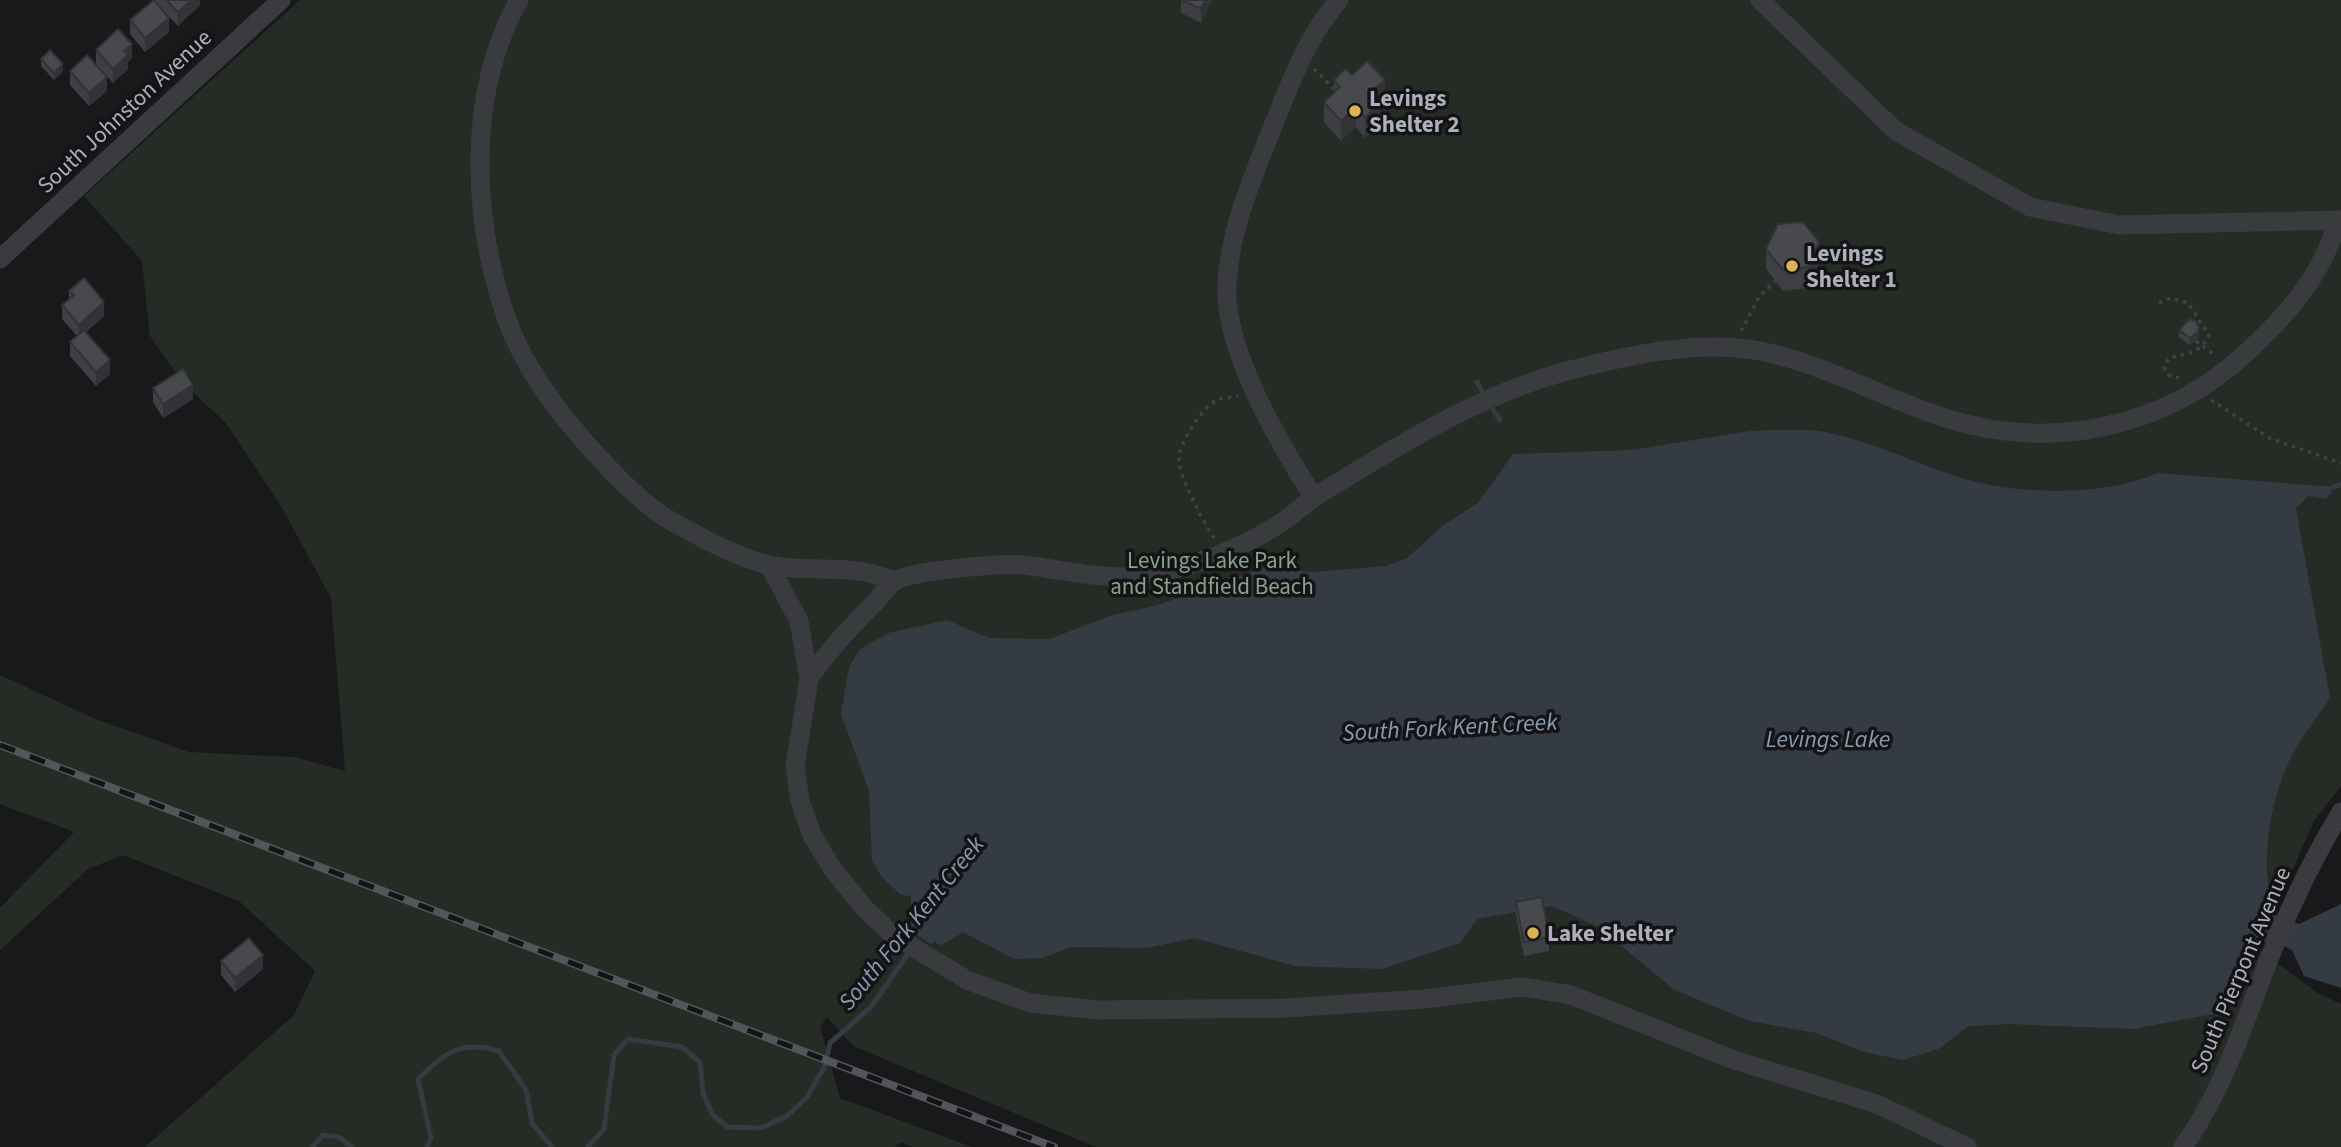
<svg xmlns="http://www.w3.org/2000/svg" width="2341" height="1147" viewBox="0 0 2341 1147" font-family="'Source Sans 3',sans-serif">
<rect width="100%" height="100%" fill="#19191b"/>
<!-- green -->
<path fill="#252c26" d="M300,0H2341V786L2314,821L2258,949L2318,993L2341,1004V1147H1096L853,1046L827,1017L820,1027L840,1098L972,1147H913L901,1142L895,1147H145L294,1015L315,971L239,901L123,855L88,869L0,950V908L74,832L0,804V675L93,718L189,752L294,757L345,771L331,598L282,508L226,423L183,383L150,336L142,261L84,196Z"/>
<!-- water -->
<path fill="#343b43" d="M1750,431C1776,431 1806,427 1830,433C1872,442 1911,461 1952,475C2007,495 2103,498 2157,473L2334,487L2326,499L2308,496L2296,508L2330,698C2319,715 2306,731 2296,748C2270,792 2257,869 2276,916L2299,924L2341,904V988L2304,976L2292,950L2269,939L2250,952L2213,1014L2133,1029L2010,1024L1969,1026L1938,1049L1903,1060L1864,1052L1816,1033L1749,1021L1673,989L1599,927L1552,906L1477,919L1460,943L1382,969L1295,966L1194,938L1147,948L1071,947L1043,958L1014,959L963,932L940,946L935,941L931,944L916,934L917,929L911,925V896L901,895L881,876L872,860L869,791L841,714L849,667L860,649L888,633L947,620L989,638L1050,639L1109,616L1158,605L1263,568L1314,572L1386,566L1407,558L1444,525L1478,503L1513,454L1631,450Z"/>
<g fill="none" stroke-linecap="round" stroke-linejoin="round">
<!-- stream -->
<path stroke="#343b43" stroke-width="5" d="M1477,382L1482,391
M1493,410L1500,420
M2334,487L2341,484
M312,1147L323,1135L339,1137L352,1147
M427,1147L431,1138L418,1079C446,1052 460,1040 499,1051L526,1090L532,1123L552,1147
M588,1147L604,1129L614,1055L628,1039L682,1047L700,1062L703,1093L712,1114L727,1127L761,1128L787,1116L807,1097L825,1066L830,1043L871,1007L910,951"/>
<!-- path -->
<path stroke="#404246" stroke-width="3.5" stroke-dasharray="3.5 5" stroke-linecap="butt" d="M1314,69L1336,91
M2159,303L2170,298L2188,303L2209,335C2200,354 2187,353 2169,358L2164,367L2169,375L2179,378
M1741,331L1759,297L1775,281
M2196,341L2215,355
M2211,400L2269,438L2341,463
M1214,538C1204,523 1179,477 1179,459C1179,443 1203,406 1217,400C1223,397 1232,398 1238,396"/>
<!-- minor -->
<path stroke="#3a3b3f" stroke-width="19" d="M519,0C466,94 472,220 507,320C526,373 566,423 605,464C625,486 647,507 673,522C702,538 737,558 770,565C801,572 834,566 865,572C875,574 885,578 895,581
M1760,0L1896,131L2030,207L2119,225L2341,220
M0,259L281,0
M1314,498C1280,444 1223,349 1227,284C1230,228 1253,177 1273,126C1291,82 1307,36 1339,0
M769,565L799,621L809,679L795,766L800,801L812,835L832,868L864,908L893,935L967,980L1030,1003L1098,1010L1286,1008L1424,999L1522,987L1571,995L1734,1060L1877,1104L1967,1147
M809,679C829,649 853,625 877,600C882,595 889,584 895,581C914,570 1002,563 1025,565C1067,571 1112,582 1155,574C1196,565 1240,548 1276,526C1291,517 1303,505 1318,495C1399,445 1482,392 1575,369C1634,354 1704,339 1765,352C1828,366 1884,398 1945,418C2051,452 2165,428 2246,353C2288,314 2322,276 2338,220
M2183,1147C2226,1087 2246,1015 2274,947C2293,900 2315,855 2341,812"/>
<!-- rail casing -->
<g stroke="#54555a" stroke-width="8">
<path id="rail" d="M0,745L1054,1147"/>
</g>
<!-- rail -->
<use href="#rail" stroke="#141416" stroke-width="5" stroke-dasharray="16" stroke-linecap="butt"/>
</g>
<!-- wall -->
<path fill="#3e3f42" d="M154,0H200V5L178,26L156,3L169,32L145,52L130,34V20Z
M1181,0H1212L1201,23L1181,13Z
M96,50L132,58L128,62V69L113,83L96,64Z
M41,59L63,71L54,80L41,66Z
M70,71L107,91L89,106L70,85Z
M1334,80L1385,101L1380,105V124L1365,138L1356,127L1341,141L1324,122V102L1334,93Z
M1766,249L1819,263L1809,288L1783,291L1766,269Z
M69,291L104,316L86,332L110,374L96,386L70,356V342L77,336L62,319V305L69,299Z
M2179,330L2199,334L2198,339L2190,345L2179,337Z
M153,388L193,399L163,418L153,402Z
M1516,902L1549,937V951L1524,956L1516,916Z
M221,961L263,969L235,992L221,975Z"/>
<!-- shaded-wall -->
<path fill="#323336" d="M191,0H200V5L178,26V12Z
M1205,0H1212L1201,23V9Z
M169,18V32L145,52V38Z
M132,44V58L128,62V69L113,83V69L124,51Z
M63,64V71L54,80V73Z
M107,77V91L89,106V93Z
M1385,80V101L1380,105V124L1365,138V117L1370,93Z
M1356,107V127L1341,141V121Z
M1819,242V263L1809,288V267Z
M104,302V316L79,339V325Z
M2199,327L2198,339L2190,345V338Z
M110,360V374L96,386V372Z
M193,385V399L163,418V404Z
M263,955V969L235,992V978Z"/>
<!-- building -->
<path fill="#48494d" stroke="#323336" stroke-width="2" d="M154,0L169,18L145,38L130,20Z
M166,0H191L178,12Z
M1182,0H1205L1201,9Z
M118,29L132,44L124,51L128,55L113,69L96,50Z
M50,50L63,64L54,73L41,59Z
M87,55L107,77L89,93L70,71Z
M1367,61L1385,80L1370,93L1380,104L1365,117L1356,107L1341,121L1324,102L1340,87L1334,80L1340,74L1346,69L1352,75Z
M1803,222L1819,242L1809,267L1783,270L1766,249L1778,224Z
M84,278L104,302L79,325L62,305L74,295L69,291Z
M2189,319L2196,321L2199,327L2198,332L2190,338L2179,330Z
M84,330L110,360L96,372L70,342Z
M183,369L193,385L163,404L153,388Z
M1542,897L1549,937L1524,942L1516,902Z
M249,938L263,955L235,978L221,961Z"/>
<!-- markers -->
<g fill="#e0b24c" stroke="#141416" stroke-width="2.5">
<circle cx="1355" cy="111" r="7"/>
<circle cx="1792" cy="266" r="7"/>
<circle cx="1533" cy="933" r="7"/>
</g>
<g text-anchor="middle" stroke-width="7" stroke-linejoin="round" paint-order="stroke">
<!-- poi labels -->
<g font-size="23" font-weight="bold" fill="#adb0b9" stroke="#141416" text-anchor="start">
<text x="1369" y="106">Levings<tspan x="1369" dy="26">Shelter 2</tspan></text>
<text x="1806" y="261">Levings<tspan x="1806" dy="26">Shelter 1</tspan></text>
<text x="1547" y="941">Lake Shelter</text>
</g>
<!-- street labels -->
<g font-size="23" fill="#adb0b9" stroke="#141416">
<text transform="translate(124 111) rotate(-43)" y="8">South Johnston Avenue</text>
<text transform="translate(2240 970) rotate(-67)" y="8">South Pierpont Avenue</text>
</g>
<!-- park labels -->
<g font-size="23" fill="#86a288" stroke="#141416">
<text x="1212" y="568">Levings Lake Park<tspan x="1212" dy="26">and Standfield Beach</tspan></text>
</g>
<!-- water labels -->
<g font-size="24" font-style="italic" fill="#889cb0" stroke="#141416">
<text transform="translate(1450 727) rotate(-3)" y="8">South Fork Kent Creek</text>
<text x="1828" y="747">Levings Lake</text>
<text transform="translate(911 923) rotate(-51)" y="8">South Fork Kent Creek</text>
</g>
</g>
</svg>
